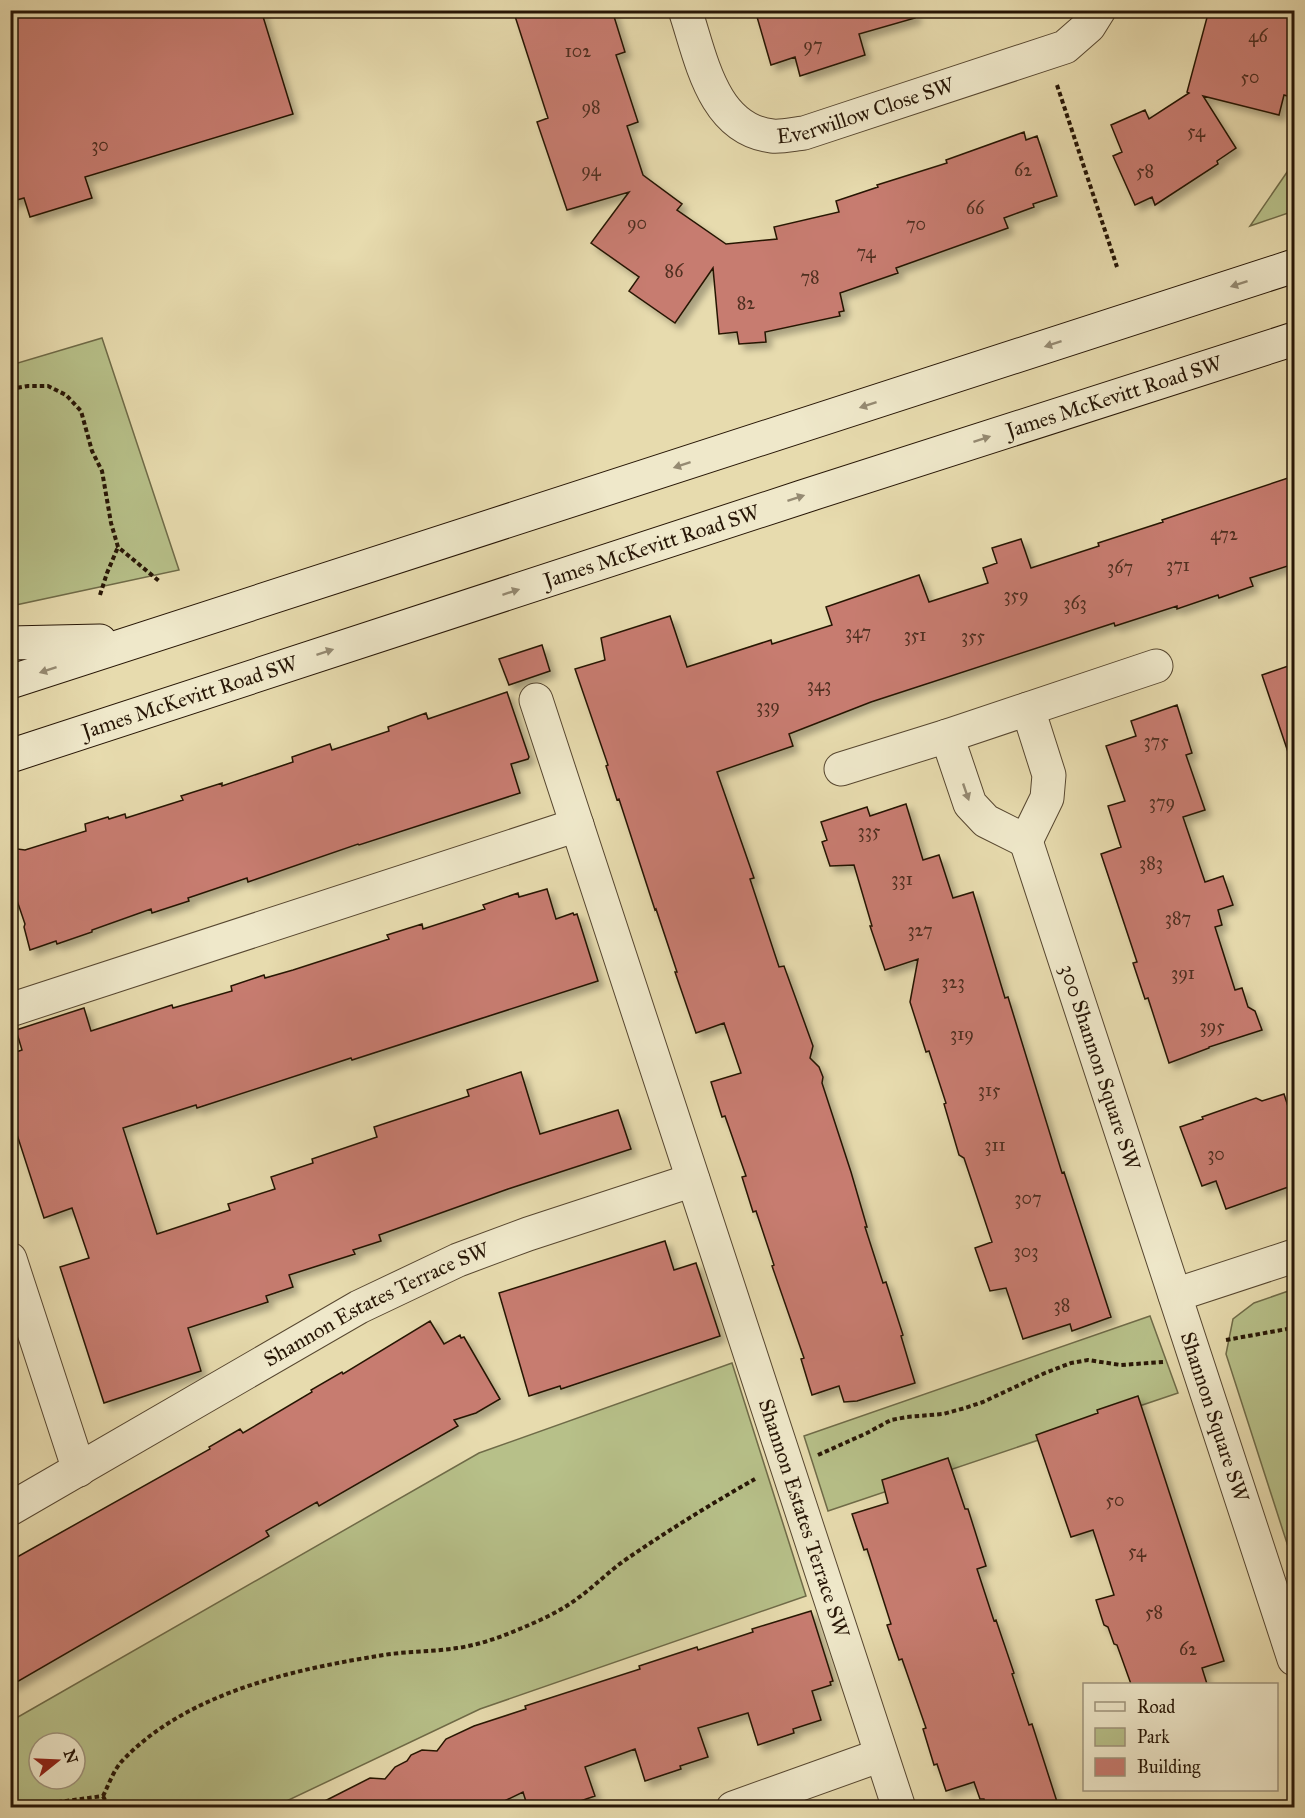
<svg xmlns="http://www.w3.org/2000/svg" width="1305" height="1818" viewBox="0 0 1305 1818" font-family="'IM FELL Great Primer',serif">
<defs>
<filter id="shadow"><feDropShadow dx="5.5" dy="5.5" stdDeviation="3" flood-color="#0004"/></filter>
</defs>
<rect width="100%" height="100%" fill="#e7dbae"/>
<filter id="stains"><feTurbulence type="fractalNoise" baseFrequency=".00333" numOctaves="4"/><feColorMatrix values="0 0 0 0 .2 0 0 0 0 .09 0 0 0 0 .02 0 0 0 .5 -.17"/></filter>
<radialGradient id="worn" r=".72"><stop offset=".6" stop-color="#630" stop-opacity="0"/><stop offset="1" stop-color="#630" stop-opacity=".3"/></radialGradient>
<!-- green -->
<path fill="#b7c089" stroke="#6f6b48" stroke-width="1.5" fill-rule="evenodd" d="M1294,162V211L1250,226Z
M102,338L179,570L11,606V365Z
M1294,1289V1565L1226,1354L1233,1319L1254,1303Z
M1150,1316L1178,1393L828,1511L804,1436Z
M732,1363L806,1596L480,1709L274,1807H11V1721L479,1453ZM39,1743H75V1779H39Z"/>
<!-- building -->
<path fill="#c77b70" stroke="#271606" stroke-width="1.5" filter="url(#shadow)" d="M10,10H261L293,114L85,177L92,198L30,217L24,198L10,202Z
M513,10H612L625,52L616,55L638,122L627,126L643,175L682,204L677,210L726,244L777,239L774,227L839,212L836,201L878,187L877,185L947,163L946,160L1024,132L1026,140L1037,136L1057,196L1033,204L1034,207L1004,218L1008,228L896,268L898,273L840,293L844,311L839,312L840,316L765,332L766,342L739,344L737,332L719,334L713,268L675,323L629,291L639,277L591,243L629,192L567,210L537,122L548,118Z
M755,10H914L915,18L859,34L865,55L800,76L795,57L771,65Z
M1209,10H1294V98L1284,95L1279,115L1203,96L1236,148L1217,161L1218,164L1155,205L1152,197L1135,205L1113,156L1122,152L1111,125L1145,110L1149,119L1189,93L1187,92Z
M1294,476V564L1250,578L1253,586L1219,598L1218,595L1177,609V606L1115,626L1114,623L871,702L789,734L793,746L717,772L754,878L750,879L779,967L784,966L813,1046L810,1058L819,1067L823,1077L822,1083L851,1172L867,1227H865L883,1283L886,1282L903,1335L901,1336L915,1383L857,1401L844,1402L839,1386L812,1395L801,1359L804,1358L772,1266L774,1265L756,1211L753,1212L742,1177L746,1176L725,1116L722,1117L711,1082L741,1073L724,1023L696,1033L675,972H677L656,909L655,910L619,799L617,800L606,766L608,765L575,669L605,660L601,638L670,616L687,667L771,640L772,644L832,625L826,607L919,575L929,602L988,583L983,568L997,563L992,548L1021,539L1031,568L1099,546L1098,543L1163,522L1162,520Z
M542,645L550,671L509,685L499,659Z
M1294,664V758H1290L1262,675Z
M507,692L529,757L528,759L511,764L520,793L359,845L358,844L248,882L247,878L188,898L189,901L152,913L151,909L92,930V932L57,944L56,941L30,950L24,927L25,924L10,880V848L25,850L86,831L85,824L108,817L109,819L125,814L126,818L183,800L181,796L222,783V786L293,762L292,757L330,744L332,750L389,731L388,727L426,713L428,719Z
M1177,705L1192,753L1186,755L1205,810L1183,817L1205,882L1223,876L1233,905L1218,910L1222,925L1215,927L1235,990L1242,988L1248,1007L1255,1011L1262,1030L1209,1047V1048L1169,1063L1148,998L1145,999L1133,963L1137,962L1101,854L1121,847L1108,806L1125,801L1106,746L1136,736L1131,721Z
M906,804L923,860L939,855L953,898L973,892L1005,998L1008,997L1062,1173L1064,1172L1111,1317L1072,1331L1070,1324L1023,1339L1006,1288L990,1291L975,1248L992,1242L964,1158L959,1155L944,1104L946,1103L929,1051L926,1052L910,1002L918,959L885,970L870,926H872L854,865L830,866L822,842L827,840L821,822L867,807L870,816Z
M547,889L556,919L573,913L574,915L577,914L598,981L352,1060L351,1058L197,1108L196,1105L123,1128L157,1234L230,1210L228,1204L275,1189L271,1177L313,1163L312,1159L377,1137L374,1127L469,1096L467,1090L521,1072L540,1134L618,1110L631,1149L508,1189L379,1235L381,1241L353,1250L355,1254L289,1275L293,1287L266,1296L268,1302L188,1328L201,1371L104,1403L60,1267L89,1258L72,1208L44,1218L10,1113V1054L22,1050L16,1030L84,1008L91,1031L172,1005L173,1008L232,991L231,986L264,975L265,978L293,970L389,939L387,935L422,924L423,929L485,909L483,905L518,893L519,897Z
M1284,1094L1294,1125V1185L1226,1209L1216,1181L1202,1186L1180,1127L1203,1119L1202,1117L1256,1098L1262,1101Z
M665,1241L674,1270L696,1263L720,1336L561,1389L560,1386L529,1396L499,1293Z
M430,1321L444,1344L460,1335L461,1338L464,1337L500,1399L476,1413L454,1420L458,1426L319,1506L317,1502L266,1531L269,1536L10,1686V1561L210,1449L209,1447L240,1429L243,1433L312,1392L311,1390L342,1372L343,1374Z
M1138,1396L1224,1661L1202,1668L1207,1684H1131L1117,1645L1114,1644L1108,1627L1104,1625L1096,1600L1114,1595L1093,1530L1071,1537L1036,1435L1098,1413L1097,1410Z
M948,1458L965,1509H968L986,1566L977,1569L994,1621L996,1620L1014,1673L1012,1674L1029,1725L1032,1724L1059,1808H986L984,1799H980L974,1782L946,1791L937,1764L934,1765L923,1729L926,1728L902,1659L899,1660L887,1625L891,1624L867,1549L864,1550L852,1514L888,1503L882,1480Z
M811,1611L833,1681L830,1682L831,1685L812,1691L821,1720L793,1729L794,1733L758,1745L748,1713L698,1728L708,1757L680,1766L681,1769L645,1781L635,1749L585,1767L595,1796L560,1808H528L523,1792L490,1808H311L370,1778L385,1779L395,1767L407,1761L411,1755L422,1750L437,1751L446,1739L474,1726L526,1709L525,1706L640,1669L639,1666L697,1647L698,1650L753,1632L752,1629Z"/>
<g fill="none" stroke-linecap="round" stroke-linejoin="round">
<!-- street casing -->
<g stroke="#574730" stroke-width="35">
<g id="street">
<path id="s1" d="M685,10C701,57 712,129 772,136C782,137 794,134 804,133L1065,47L1089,26L1099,10"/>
<path id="s2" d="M536,700L899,1808"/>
<path d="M947,736L970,804L986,821L1026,841L1047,798L1049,775L1028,709"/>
<path d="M841,769L947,736L1156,666"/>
<path id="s3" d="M1026,841L1294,1659"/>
<path d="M10,1010L577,825"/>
<path d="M10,1259L79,1470"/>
<path d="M1175,1295L1294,1256"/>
<path id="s4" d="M10,1509L359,1307L458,1260L528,1234L693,1180"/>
<path d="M733,1808L881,1755"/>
</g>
</g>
<!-- secondary casing -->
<g stroke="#271606" stroke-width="35">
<g id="secondary">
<path d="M10,643L100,641"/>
<path d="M10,682L1294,266"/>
<path id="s5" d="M10,756L802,497L1294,339"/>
</g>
</g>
<!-- path -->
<path stroke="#271606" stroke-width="4" stroke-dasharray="4.5 3" stroke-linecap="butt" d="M1057,85L1117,267
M10,389L28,386H48L66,395L81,411L92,451L102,471L111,523L118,547L159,581
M100,595L107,573L118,547
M1226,1340L1287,1329H1294
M818,1455L867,1433L891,1420L907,1417L943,1414L965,1408L983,1402L1045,1373L1071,1363L1088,1360L1121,1365L1163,1362
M103,1796C109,1784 114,1769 123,1760C188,1692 295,1669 384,1655C408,1651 433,1652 457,1648C479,1645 501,1637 522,1628C541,1620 561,1611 578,1598C595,1586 610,1570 628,1558C669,1530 711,1504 755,1479
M103,1796L109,1808
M36,1808L44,1804L103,1796"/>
<!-- street -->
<use href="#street" stroke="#efe8ca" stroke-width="33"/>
<!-- secondary -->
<use href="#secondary" stroke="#efe8ca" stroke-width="33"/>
</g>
<!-- one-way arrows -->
<defs><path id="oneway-solid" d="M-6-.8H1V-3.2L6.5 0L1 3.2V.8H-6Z" transform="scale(1.5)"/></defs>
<g fill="#958a72">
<use href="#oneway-solid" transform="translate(1239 284) rotate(162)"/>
<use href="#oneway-solid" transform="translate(1053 344) rotate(162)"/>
<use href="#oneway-solid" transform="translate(868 405) rotate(162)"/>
<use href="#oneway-solid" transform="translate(982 439) rotate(-18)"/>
<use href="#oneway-solid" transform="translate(682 465) rotate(162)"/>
<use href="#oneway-solid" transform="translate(796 498) rotate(-18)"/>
<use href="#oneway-solid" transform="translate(511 592) rotate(-18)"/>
<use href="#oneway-solid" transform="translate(325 652) rotate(-18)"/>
<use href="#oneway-solid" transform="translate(48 670) rotate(162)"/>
<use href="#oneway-solid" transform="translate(966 792) rotate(71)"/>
</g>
<g text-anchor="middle" stroke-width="6" stroke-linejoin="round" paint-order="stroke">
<!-- number labels -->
<g font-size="18" fill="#4f2f20">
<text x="1258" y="42">46</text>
<text x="813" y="51">97</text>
<text x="578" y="57">102</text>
<text x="1250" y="83">50</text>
<text x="591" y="113">98</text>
<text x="1196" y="137">54</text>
<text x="100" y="151">30</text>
<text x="591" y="176">94</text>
<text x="1023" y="176">62</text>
<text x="1145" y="177">58</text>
<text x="975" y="214">66</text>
<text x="637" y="229">90</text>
<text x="916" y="230">70</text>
<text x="866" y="258">74</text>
<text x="674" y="277">86</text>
<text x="810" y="283">78</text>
<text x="746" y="309">82</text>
<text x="1224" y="540">472</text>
<text x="1178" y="571">371</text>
<text x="1120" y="573">367</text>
<text x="1016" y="601">359</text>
<text x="1075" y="609">363</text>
<text x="858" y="638">347</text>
<text x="915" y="641">351</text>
<text x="973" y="642">355</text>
<text x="819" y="691">343</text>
<text x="768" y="712">339</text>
<text x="1156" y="747">375</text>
<text x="1162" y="808">379</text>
<text x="869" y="837">335</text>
<text x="1151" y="869">383</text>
<text x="902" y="885">331</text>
<text x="1178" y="924">387</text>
<text x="920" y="936">327</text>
<text x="1183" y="979">391</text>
<text x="953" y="988">323</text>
<text x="1212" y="1032">395</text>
<text x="962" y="1040">319</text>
<text x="989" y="1096">315</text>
<text x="995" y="1151">311</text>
<text x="1216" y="1160">30</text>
<text x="1028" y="1204">307</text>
<text x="1026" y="1257">303</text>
<text x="1062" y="1311">38</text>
<text x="1115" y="1506">50</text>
<text x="1137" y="1557">54</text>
<text x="1154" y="1618">58</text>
<text x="1188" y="1655">62</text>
</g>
<!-- street labels -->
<g font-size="21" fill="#271606" stroke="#efe8ca">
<text dy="7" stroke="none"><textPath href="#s1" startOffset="260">Everwillow Close SW</textPath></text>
<text dy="7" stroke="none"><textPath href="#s5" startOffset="1161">James McKevitt Road SW</textPath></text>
<text dy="7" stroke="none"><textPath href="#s5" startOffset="675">James McKevitt Road SW</textPath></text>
<text dy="7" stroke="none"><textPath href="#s5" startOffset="189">James McKevitt Road SW</textPath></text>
<text dy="7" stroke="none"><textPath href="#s3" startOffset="238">300 Shannon Square SW</textPath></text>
<text dy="7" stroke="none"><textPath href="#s4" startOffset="420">Shannon Estates Terrace SW</textPath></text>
<text dy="7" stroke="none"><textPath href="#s3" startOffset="606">Shannon Square SW</textPath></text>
<text dy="7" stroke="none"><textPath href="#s2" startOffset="861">Shannon Estates Terrace SW</textPath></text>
</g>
</g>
<!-- margin -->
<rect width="1305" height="1818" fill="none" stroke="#e7dbae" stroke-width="36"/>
<rect x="12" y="12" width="1281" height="1794" fill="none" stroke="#271606" stroke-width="3"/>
<rect x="18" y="18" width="1269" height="1782" fill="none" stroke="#271606" stroke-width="1.5"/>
<!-- legend -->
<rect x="1083" y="1683" width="195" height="108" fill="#efe8ca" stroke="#9f947c" stroke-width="1.5"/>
<rect x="1095" y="1702" width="30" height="9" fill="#efe8ca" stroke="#9f947c" stroke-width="1.5"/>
<text x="1137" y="1713" font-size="18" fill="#271606">Road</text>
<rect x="1095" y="1728" width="30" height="18" fill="#b7c089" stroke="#9f947c" stroke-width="1.5"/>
<text x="1137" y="1743" font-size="18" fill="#271606">Park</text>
<rect x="1095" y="1758" width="30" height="18" fill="#c77b70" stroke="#9f947c" stroke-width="1.5"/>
<text x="1137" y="1773" font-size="18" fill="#271606">Building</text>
<!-- north arrow -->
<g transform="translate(57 1761) rotate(72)"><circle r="28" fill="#efe8ca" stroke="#9f947c" stroke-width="1.5"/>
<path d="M0-4.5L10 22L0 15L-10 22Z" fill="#8f2418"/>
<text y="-9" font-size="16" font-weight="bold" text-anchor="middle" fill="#271606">N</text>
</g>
<rect width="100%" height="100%" filter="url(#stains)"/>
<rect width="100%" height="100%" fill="url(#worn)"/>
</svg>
